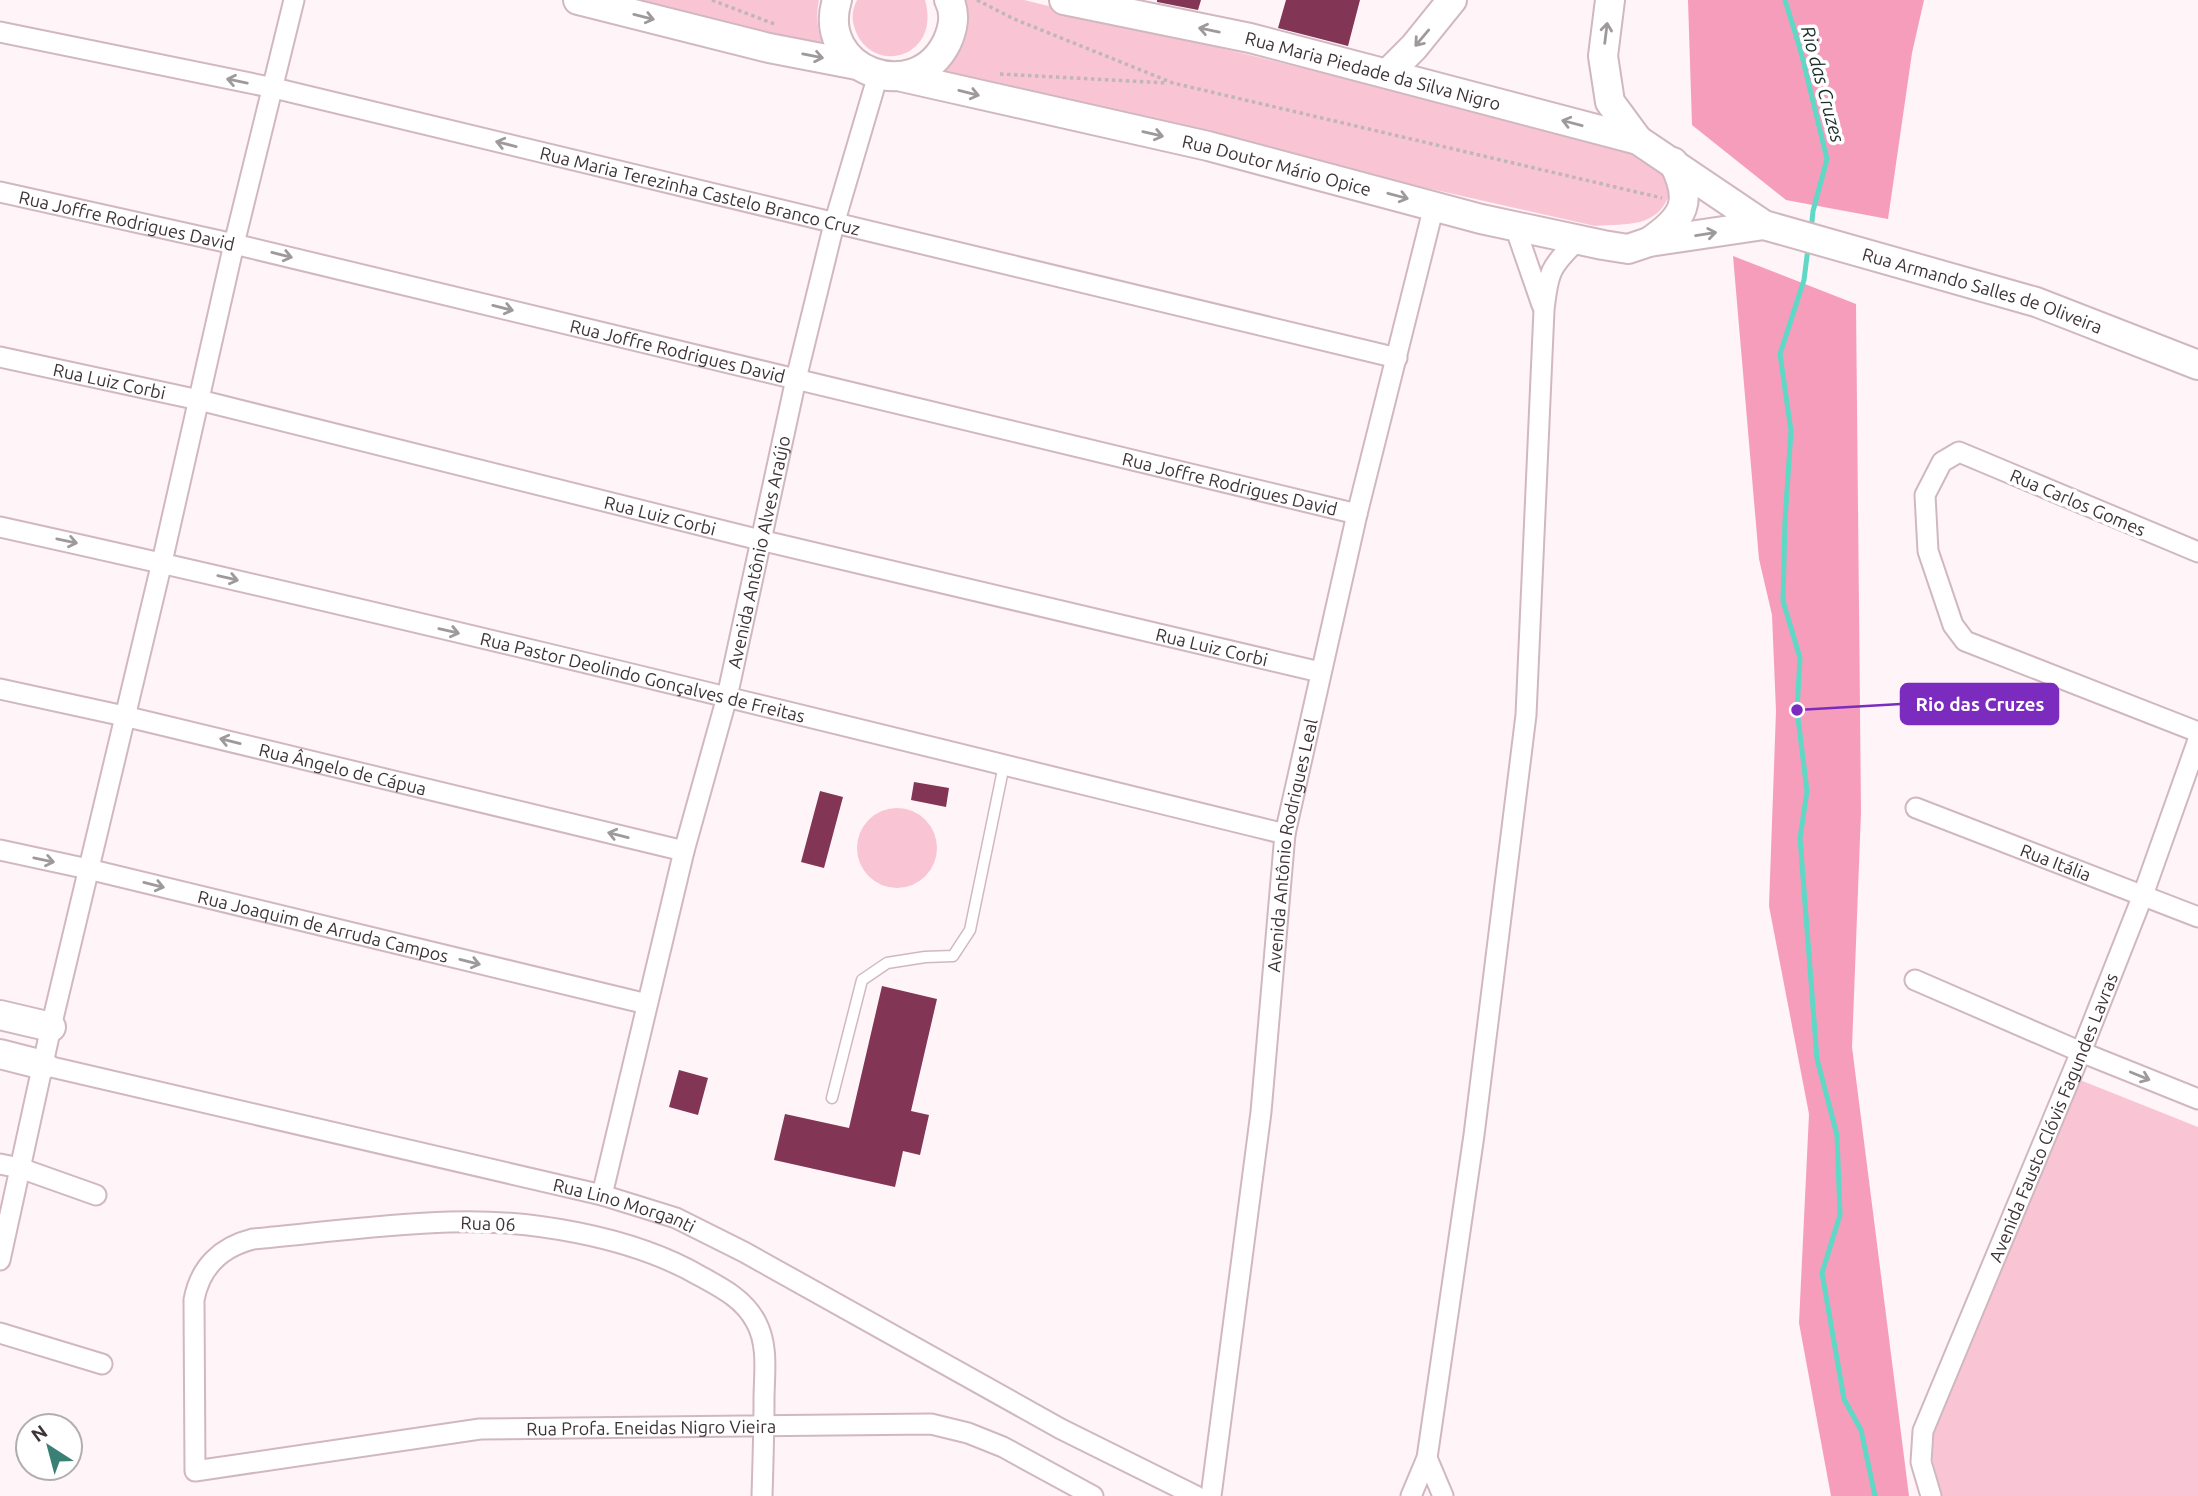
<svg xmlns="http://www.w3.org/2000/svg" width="2198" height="1496" font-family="Ubuntu,sans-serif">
  <rect width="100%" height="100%" fill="#fff4f7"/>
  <path fill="#f9c5d5" d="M616,0H819C815,19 818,35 827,53Z
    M857,0H925C942,60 868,77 854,26C851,17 853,8 857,0Z
    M959,0H1024L1650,153L1660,160L1670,193C1657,229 1627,223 1595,226L928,75Z
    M857 848a40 40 0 1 1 80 0a40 40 0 1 1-80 0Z
    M2075,1078L2198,1127V1496H1941C1935,1474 1929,1455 1933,1432Z"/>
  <path fill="#f69dbc" d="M1688,0H1924L1912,53L1888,219L1786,200L1692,125Z
    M1733,256L1856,304L1861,812L1852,1047L1909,1496H1831L1799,1323L1809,1114L1769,906L1776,711L1772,615L1759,559Z"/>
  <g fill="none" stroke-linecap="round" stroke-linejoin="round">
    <path stroke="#5fd8c6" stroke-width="5" d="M1785,0L1801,52L1827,159L1813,211L1811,231
      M1808,248L1804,280L1780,354L1791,431L1785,521L1783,601L1800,658L1797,710L1807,791L1800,838L1817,1059L1837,1135L1840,1215L1822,1273L1844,1399L1861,1430L1875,1496"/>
  </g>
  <path fill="#823554" d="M1157,0H1201L1198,10L1157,2Z
    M1286,0H1360L1348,46L1278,28Z
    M914,782L949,788L946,807L911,800Z
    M820,791L843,797L824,868L801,862Z
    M882,986L937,999L911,1111L929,1115L920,1155L903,1151L895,1187L774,1160L785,1114L849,1128Z
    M679,1070L708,1078L698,1115L669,1107Z"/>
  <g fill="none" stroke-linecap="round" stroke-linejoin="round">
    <defs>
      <path id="lane" d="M832,1098L862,980L887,963L925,957L953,956L970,930L1004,765"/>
      <g id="street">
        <path id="s1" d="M0,32L274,88L1397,358"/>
        <path id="s2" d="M0,192L234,244L1357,514"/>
        <path d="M1515,227L1542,305"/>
        <path id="s3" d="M0,357L199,400L760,540L1320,672"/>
        <path id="s4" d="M0,527C430,622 857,729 1285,834"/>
        <path d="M2198,552L1959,452L1942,462L1925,495L1928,551L1953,625L1965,641L2198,732"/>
        <path id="s5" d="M0,689L124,716L684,851"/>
        <path id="s6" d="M1916,808L2198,917"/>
        <path id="s7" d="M0,850L88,869L647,1004"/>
        <path d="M1915,980L2081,1052L2198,1099"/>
        <path id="s8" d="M43,1065L602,1195L676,1218L744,1252L1061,1429L1196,1496"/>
        <path d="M0,1164L20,1168L96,1195"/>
        <path id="s9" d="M602,1195L684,851L727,697L796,379L834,224L878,75"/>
        <path d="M0,1260L51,1027L162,562L234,244L294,0"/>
        <path d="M0,1333L102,1364"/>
        <path d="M1427,1458L1443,1496"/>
        <path id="s10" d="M762,1496C763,1464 764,1432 764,1400C764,1375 769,1346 756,1322C744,1299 722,1288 700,1276C631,1236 528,1219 449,1222C385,1224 317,1233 253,1239C221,1247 200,1267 194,1300L195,1471L480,1429L931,1424L968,1433L1003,1447L1093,1496"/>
        <path id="s11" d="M1211,1496L1261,1112L1285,834L1357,514L1434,206"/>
        <path d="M1411,1496L1427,1458L1474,1135L1526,715L1544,310C1548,273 1550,266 1578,240"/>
        <path id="s12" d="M1931,1496L1921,1462L1923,1431L2081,1052L2143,895L2198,740"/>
      </g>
      <g id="secondary">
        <path d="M578,0L769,48L857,65"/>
        <path d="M837,0C815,70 915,108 947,42C953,29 956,13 949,0"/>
        <path id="s13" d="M1064,0L1250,38L1638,140L1764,225L2036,302L2198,365"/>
        <path d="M1610,0L1603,56L1610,102L1638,140"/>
        <path d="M1388,73L1414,47L1452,0"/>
        <path id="s14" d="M902,77L1208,146L1481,219L1603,245L1628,249L1649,242L1764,225"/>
        <path d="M1649,242C1684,218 1694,202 1673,162"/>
        <path d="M0,1015L51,1027"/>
        <path d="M0,1054L43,1065"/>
      </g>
    </defs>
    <use href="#lane" stroke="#d1b8c0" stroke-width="13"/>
    <use href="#street" stroke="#d1b8c0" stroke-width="23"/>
    <use href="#secondary" stroke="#d1b8c0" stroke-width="32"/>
    <path stroke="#c0b5b8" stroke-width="3.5" stroke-dasharray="3.5 3.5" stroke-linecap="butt" d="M712,0L777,25
      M977,0L1014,19L1173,83L1662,198
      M1000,74L1167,83"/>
    <use href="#lane" stroke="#fff" stroke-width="10"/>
    <use href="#street" stroke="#fff" stroke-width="19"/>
    <use href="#secondary" stroke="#fff" stroke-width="28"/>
  </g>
  <defs><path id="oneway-shaft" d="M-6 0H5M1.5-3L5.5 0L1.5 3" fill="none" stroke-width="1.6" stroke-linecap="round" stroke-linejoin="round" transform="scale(1.75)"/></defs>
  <g stroke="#9e9a9b">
    <use href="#oneway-shaft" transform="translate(644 17) rotate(14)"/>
    <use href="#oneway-shaft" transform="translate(1209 30) rotate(-168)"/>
    <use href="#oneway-shaft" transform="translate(1606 33) rotate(-83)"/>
    <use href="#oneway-shaft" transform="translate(1422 38) rotate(130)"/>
    <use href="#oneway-shaft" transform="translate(813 56) rotate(11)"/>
    <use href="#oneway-shaft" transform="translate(237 81) rotate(-168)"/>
    <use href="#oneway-shaft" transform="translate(969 93) rotate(14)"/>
    <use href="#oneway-shaft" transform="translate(1572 123) rotate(-165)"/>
    <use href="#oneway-shaft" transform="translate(1153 134) rotate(13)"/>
    <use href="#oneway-shaft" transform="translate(506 144) rotate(-166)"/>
    <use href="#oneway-shaft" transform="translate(1398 196) rotate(15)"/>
    <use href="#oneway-shaft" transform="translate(1706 234) rotate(-9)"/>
    <use href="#oneway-shaft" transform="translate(282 255) rotate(14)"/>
    <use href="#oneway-shaft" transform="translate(503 308) rotate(14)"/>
    <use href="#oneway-shaft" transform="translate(67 541) rotate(12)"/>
    <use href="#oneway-shaft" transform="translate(228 578) rotate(13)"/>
    <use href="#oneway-shaft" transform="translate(449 631) rotate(13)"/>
    <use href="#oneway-shaft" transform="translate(230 741) rotate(-166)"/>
    <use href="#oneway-shaft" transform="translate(618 835) rotate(-166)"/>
    <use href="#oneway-shaft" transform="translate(44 860) rotate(12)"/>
    <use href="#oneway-shaft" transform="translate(154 885) rotate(14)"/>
    <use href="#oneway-shaft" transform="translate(470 962) rotate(14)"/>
    <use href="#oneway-shaft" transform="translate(2140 1076) rotate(22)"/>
  </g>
  <g text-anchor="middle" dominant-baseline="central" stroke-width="7" stroke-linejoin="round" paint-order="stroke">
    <g font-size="18" fill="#3e3437" stroke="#fff">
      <text stroke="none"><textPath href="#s13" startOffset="317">Rua Maria Piedade da Silva Nigro</textPath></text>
      <text stroke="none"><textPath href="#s14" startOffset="385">Rua Doutor Mário Opice</textPath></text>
      <text stroke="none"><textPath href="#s1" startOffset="718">Rua Maria Terezinha Castelo Branco Cruz</textPath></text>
      <text stroke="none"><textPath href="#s2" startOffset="130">Rua Joffre Rodrigues David</textPath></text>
      <text stroke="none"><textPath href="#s13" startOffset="971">Rua Armando Salles de Oliveira</textPath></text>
      <text stroke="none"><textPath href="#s2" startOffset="696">Rua Joffre Rodrigues David</textPath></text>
      <text stroke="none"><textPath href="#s3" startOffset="112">Rua Luiz Corbi</textPath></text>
      <text stroke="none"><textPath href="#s2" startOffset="1264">Rua Joffre Rodrigues David</textPath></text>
      <text transform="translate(2078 502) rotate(23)">Rua Carlos Gomes</text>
      <text stroke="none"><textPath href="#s3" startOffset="679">Rua Luiz Corbi</textPath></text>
      <text stroke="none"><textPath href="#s9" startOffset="662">Avenida Antônio Alves Araújo</textPath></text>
      <text stroke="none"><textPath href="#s3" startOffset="1246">Rua Luiz Corbi</textPath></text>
      <text stroke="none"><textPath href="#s4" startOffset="660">Rua Pastor Deolindo Gonçalves de Freitas</textPath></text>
      <text stroke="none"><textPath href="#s5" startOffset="352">Rua Ângelo de Cápua</textPath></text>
      <text stroke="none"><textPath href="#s11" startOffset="656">Avenida Antônio Rodrigues Leal</textPath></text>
      <text stroke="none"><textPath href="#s6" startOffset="150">Rua Itália</textPath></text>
      <text stroke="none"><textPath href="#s7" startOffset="332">Rua Joaquim de Arruda Campos</textPath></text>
      <text stroke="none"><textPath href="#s12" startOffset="406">Avenida Fausto Clóvis Fagundes Lavras</textPath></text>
      <text stroke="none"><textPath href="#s8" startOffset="598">Rua Lino Morganti</textPath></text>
      <text transform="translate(488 1223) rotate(2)">Rua 06</text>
      <text stroke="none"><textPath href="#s10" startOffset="1426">Rua Profa. Eneidas Nigro Vieira</textPath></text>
    </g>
    <g font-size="19" font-style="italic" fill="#192e2b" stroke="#fff">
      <text transform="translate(1823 84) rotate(75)">Rio das Cruzes</text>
    </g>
  </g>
  <path fill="none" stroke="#7b2cbf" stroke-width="2.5" d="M1797 710L1901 704"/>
  <circle fill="#7b2cbf" stroke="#fff" stroke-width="2.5" cx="1797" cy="710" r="7"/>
  <rect fill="#7b2cbf" stroke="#7b2cbf" stroke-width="2.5" x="1901" y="684" width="157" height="40" rx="7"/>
  <g font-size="19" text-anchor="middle" font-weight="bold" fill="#fff">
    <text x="1980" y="711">Rio das Cruzes</text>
  </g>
  <g transform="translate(49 1447) rotate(324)"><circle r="33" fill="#ffffff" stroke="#b2aeaf" stroke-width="2"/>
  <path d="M0-5L12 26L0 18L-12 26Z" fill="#3b8075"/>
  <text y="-10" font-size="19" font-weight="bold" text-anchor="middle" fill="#3e3437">N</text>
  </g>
</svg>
